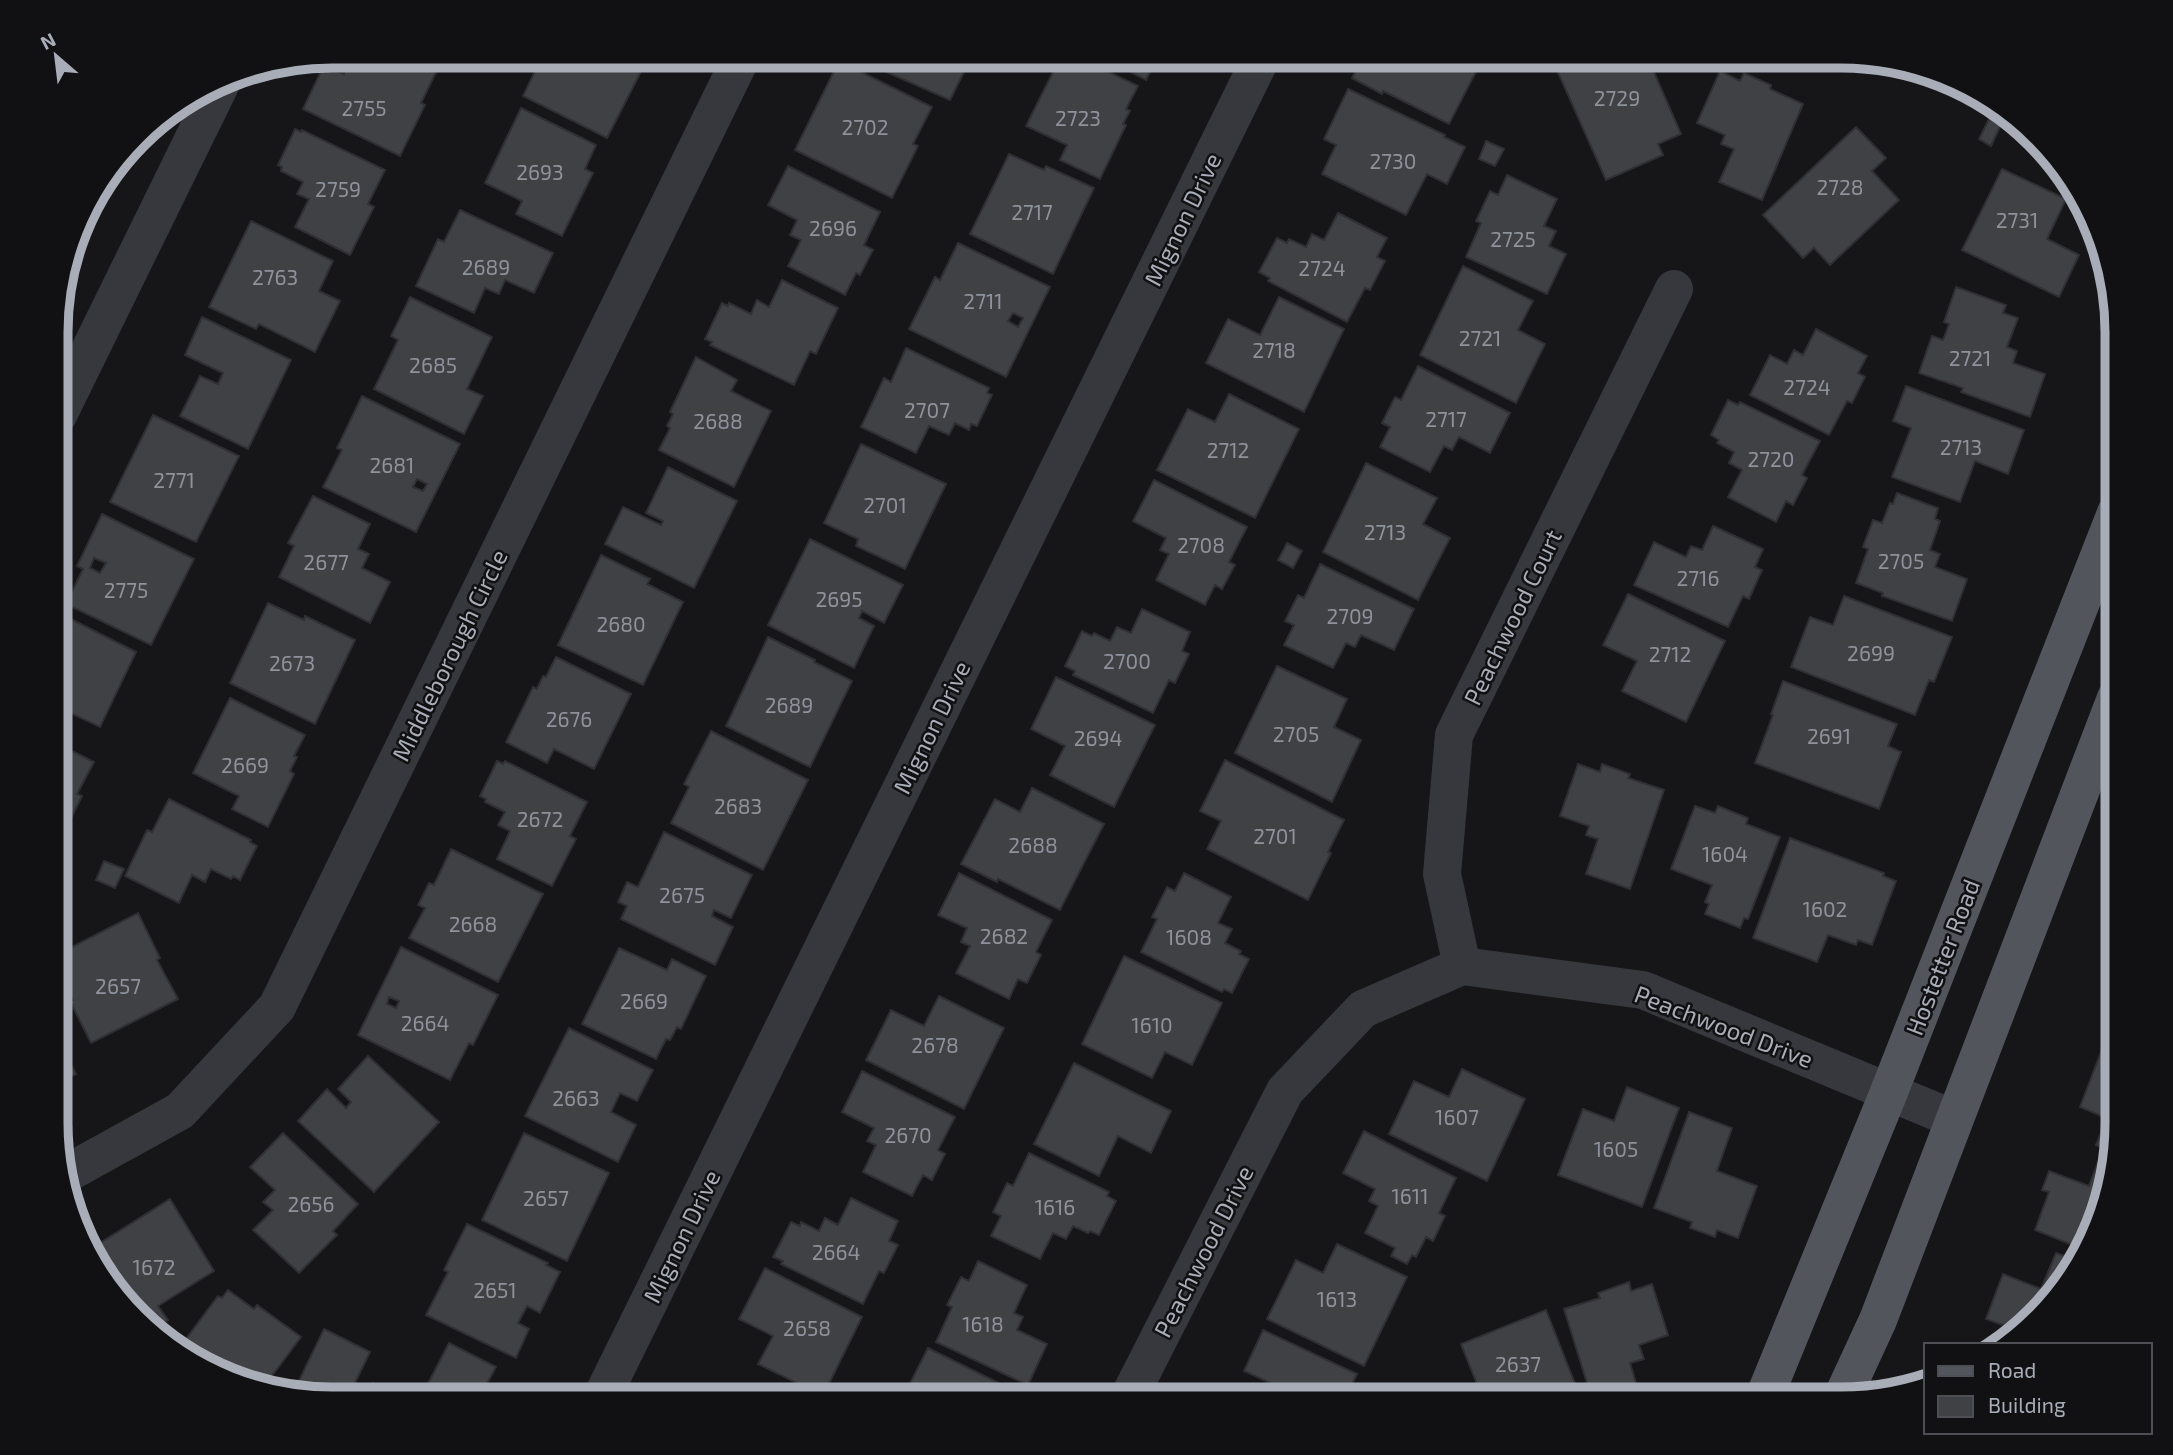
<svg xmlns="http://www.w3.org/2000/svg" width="2173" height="1455" font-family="'Exo 2',sans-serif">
  <rect width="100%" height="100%" fill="#161618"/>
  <path fill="#404145" stroke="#303034" stroke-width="2" fill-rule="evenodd" d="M332,56H419L439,66L421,103L425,105L400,156L303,109L324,65L344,74L345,70L327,61L329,57Z
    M526,56H649L607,138L523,96L539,63Z
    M850,56H959L956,61L967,66L950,100Z
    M1061,56H1076L1138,86L1126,109L1130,111L1123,124L1126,125L1100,179L1060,160L1067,145L1026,126Z
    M1100,56H1158L1146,80Z
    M1363,56H1484L1449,124L1383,91L1382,94L1352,78Z
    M1558,56H1612L1614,60L1622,56H1647L1681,134L1658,144L1663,155L1606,180L1552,59Z
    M839,61L932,107L913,144L918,146L892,198L795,150Z
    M1720,71L1740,81L1744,73L1771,85L1770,89L1803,104L1762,200L1719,182L1734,149L1721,144L1725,135L1697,123Z
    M1962,87L1989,100L1988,103L1961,89Z
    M1348,89L1445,135L1444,137L1465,147L1447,184L1427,174L1406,215L1322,174L1336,145L1324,139Z
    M521,108L596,145L585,169L593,173L562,236L516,214L522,201L485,183Z
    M1992,113L2004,118L1991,146L1979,139Z
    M1856,127L1886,158L1872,171L1899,200L1830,265L1814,248L1803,258L1763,215Z
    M295,129L301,132L302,130L385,170L368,204L374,207L350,255L295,227L309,199L297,194L303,182L281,171L282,167L278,165Z
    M1486,141L1504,149L1495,166L1479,159Z
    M1009,154L1044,170L1046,166L1094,188L1053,274L970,234Z
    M788,166L880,212L864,245L873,250L860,275L856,273L845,295L788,266L801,240L790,235L797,220L768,205Z
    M2002,169L2066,199L2047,239L2079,255L2059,297L1962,250Z
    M1507,175L1557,199L1544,226L1556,231L1549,246L1566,254L1547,294L1466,257L1481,223L1476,221L1490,191L1498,195Z
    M460,210L553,253L534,293L505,280L499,294L485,288L474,313L416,286L438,239L444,242Z
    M1338,213L1387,238L1377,257L1385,261L1370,290L1365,288L1347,322L1268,281L1270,278L1259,272L1277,238L1287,243L1289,239L1306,247L1312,234L1324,240Z
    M251,221L333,261L319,291L340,301L315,352L259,324L256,329L209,307Z
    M958,243L1050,287L1006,377L909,329L935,277L940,280ZM1013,313L1023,318L1018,327L1008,321Z
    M1463,266L1533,301L1518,330L1545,344L1516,403L1420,355Z
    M782,280L838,308L816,354L810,351L794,385L710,345L712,342L705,339L722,303L728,306L729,303L751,314L757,300L769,307Z
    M1956,287L2006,305L2003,313L2018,318L2007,347L2017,351L2013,363L2045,374L2030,417L1961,392L1963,388L1919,373L1932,336L1943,340L1949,324L1944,322Z
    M410,297L492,337L467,389L483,396L464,434L374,389L398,340L391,336Z
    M1279,297L1344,329L1304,412L1206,363L1228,319L1260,335Z
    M202,317L291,360L248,449L180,416L200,376L218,384L223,373L185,355Z
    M1816,329L1867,356L1858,373L1865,377L1852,403L1847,401L1829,435L1750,395L1770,355L1787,364L1794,350L1803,355Z
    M906,348L989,388L987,393L992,395L977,426L971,424L969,430L955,423L949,435L929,426L916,453L861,427L884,378L891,382Z
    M696,357L737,380L731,391L771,411L734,487L659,450L670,428L667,426L673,414L670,412Z
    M1418,366L1510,413L1490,453L1459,437L1452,450L1444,446L1430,472L1380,447L1390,427L1382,423L1395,397L1401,400Z
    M1906,386L2024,430L2008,474L1975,461L1960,502L1892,477L1911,428L1893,421Z
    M1229,394L1299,429L1255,518L1157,470L1188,409L1215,422Z
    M362,396L460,444L416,532L323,487L342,450L337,448ZM417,479L427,484L423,491L413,487Z
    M1728,400L1738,405L1740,402L1820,441L1802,475L1807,478L1793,505L1786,501L1776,522L1728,497L1742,470L1729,463L1734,452L1717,443L1719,440L1711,435Z
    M153,415L239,456L196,542L110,502Z
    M861,444L946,484L905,569L856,546L858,539L824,523Z
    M1366,463L1437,498L1423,524L1450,538L1418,600L1323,552Z
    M668,467L737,501L694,588L605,544L623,507L661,525L663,521L646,513Z
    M1154,480L1247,527L1229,562L1235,565L1222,589L1215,585L1205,605L1156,580L1169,554L1160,550L1166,538L1133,521Z
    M1897,493L1938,508L1935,519L1940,521L1930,550L1940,554L1935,567L1967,579L1952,621L1882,596L1883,593L1856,583L1868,549L1863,547L1873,520L1882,523L1890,503L1893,504Z
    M313,496L370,524L358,549L369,554L362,568L390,582L370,623L279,577L294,546L288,543Z
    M102,514L194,559L151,645L66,604L83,569L77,566ZM94,558L106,563L100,573L90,568Z
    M1713,526L1763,549L1755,567L1762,570L1749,599L1743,596L1728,627L1634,585L1654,542L1686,557L1691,546L1702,550Z
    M810,539L903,585L884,623L862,611L859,618L874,626L854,668L768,625Z
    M1287,543L1302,551L1293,568L1278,560Z
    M601,555L650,579L647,584L683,602L643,685L558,645Z
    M1320,564L1414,609L1394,650L1361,635L1355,647L1346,643L1333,668L1284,645L1294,625L1285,621L1298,595L1304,598Z
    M1628,594L1725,641L1686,722L1622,691L1637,661L1603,645Z
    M1844,596L1952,637L1934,682L1929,680L1915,715L1791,667L1810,617L1833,625Z
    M268,603L304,620L305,616L355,640L315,724L230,683Z
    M1142,609L1190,632L1182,651L1189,654L1175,683L1169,680L1153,713L1073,675L1075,671L1065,666L1082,631L1092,636L1094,633L1110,641L1117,627L1131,633Z
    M63,615L136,652L100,727L60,708L58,711V625Z
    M768,637L815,660L814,662L852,681L810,767L726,726Z
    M556,657L631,694L594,769L554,749L547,763L506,742L533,687L537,689L543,676L546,677Z
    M1277,666L1347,699L1334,727L1361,740L1332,802L1235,753Z
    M1056,677L1155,725L1114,807L1050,775L1065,746L1031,729Z
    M1783,681L1897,724L1888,746L1901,752L1879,809L1755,763L1773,715L1771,714Z
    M230,698L305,735L294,756L297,757L290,771L294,774L268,827L232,809L239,796L193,773Z
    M711,731L808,780L763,870L671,823L689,787L684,784Z
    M58,744L94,762L77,794L82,796L58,845Z
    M1225,760L1344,820L1328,852L1331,853L1308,900L1207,849L1221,821L1200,811Z
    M497,761L503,764L505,761L587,802L570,836L576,839L552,886L497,859L510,831L498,825L505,812L485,802L486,799L480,796Z
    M1578,764L1600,772L1602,764L1630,774L1628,778L1664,790L1630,889L1586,874L1598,839L1586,835L1589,826L1560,816Z
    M1032,788L1104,824L1060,910L998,879L997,882L961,864L995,799L1020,812Z
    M169,799L251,840L250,842L257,846L240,880L233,876L231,879L211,869L205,882L192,875L179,903L125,876L147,830L152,832Z
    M1695,806L1715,813L1718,806L1748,818L1746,824L1780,837L1748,919L1744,918L1740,928L1705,914L1709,904L1705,902L1712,885L1671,869Z
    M664,832L752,875L731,918L714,910L712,916L733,927L715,965L621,919L627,906L618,902L627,882L638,887Z
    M1790,838L1884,873L1883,876L1896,881L1872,945L1858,940L1856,945L1828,935L1817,962L1753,938Z
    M451,849L543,894L498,982L409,938L425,908L418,905L429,883L434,885Z
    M104,861L124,869L115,888L96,880Z
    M959,873L1052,920L1036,952L1041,955L1027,983L1018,979L1009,999L956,973L970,946L961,942L967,928L938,915Z
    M1184,873L1231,897L1218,923L1232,929L1225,943L1241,951L1239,954L1249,959L1232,993L1224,989L1222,992L1141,952L1157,919L1152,917L1167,887L1175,891Z
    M138,913L160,958L157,960L178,999L91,1043L70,1001L73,1000L58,970V954Z
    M401,947L498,995L473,1045L469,1043L450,1080L358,1035ZM389,997L399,1001L396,1008L387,1004Z
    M619,948L667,970L672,959L706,976L681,1029L677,1027L670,1040L666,1039L656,1059L582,1024Z
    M1124,956L1222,1003L1192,1065L1165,1052L1152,1078L1082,1044Z
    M939,996L1004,1028L964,1109L866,1060L891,1010L924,1026Z
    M2116,1015V1036L2109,1034Z
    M569,1028L653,1070L637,1101L620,1093L611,1112L636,1125L618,1162L525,1116Z
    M58,1040L76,1074L58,1083Z
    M2104,1044L2116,1049V1141L2114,1153L2096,1145L2107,1118L2080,1107Z
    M368,1056L439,1122L374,1192L298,1121L327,1089L346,1108L351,1102L338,1089Z
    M1074,1063L1171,1111L1151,1153L1118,1136L1099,1176L1034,1144Z
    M1462,1069L1525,1099L1487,1181L1389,1134L1414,1081L1449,1097Z
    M862,1071L955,1117L938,1150L945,1154L932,1180L923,1175L912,1196L863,1172L876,1145L867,1141L874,1128L842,1112Z
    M1627,1087L1679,1108L1642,1207L1558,1175L1583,1109L1614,1121Z
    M1689,1112L1732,1128L1717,1171L1757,1186L1738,1238L1717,1230L1715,1237L1690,1228L1692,1222L1654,1208Z
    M1364,1131L1456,1178L1439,1213L1445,1216L1433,1241L1426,1237L1416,1257L1412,1255L1407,1264L1391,1256L1395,1248L1365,1233L1378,1206L1369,1201L1375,1189L1343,1173Z
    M283,1133L358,1204L333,1231L337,1235L299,1273L253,1230L273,1210L263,1202L275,1190L250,1167Z
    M524,1133L609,1173L567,1261L482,1220Z
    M1029,1153L1109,1192L1107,1196L1116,1201L1099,1235L1090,1231L1088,1233L1073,1226L1066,1239L1053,1233L1040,1259L991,1236L1001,1216L993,1212L1007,1183L1013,1186Z
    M2098,1162L2111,1167L2102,1212L2087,1244L2078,1240L2075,1246L2035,1230L2049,1192L2042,1190L2049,1171L2089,1186Z
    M851,1198L898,1221L889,1241L898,1245L884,1273L879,1271L863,1304L781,1264L783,1261L773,1257L791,1222L800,1226L801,1222L819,1231L825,1218L838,1225Z
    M170,1199L214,1271L158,1306L168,1320L157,1327L156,1324L154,1326L93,1261L89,1250Z
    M467,1224L548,1263L546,1265L560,1272L540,1313L527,1306L518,1323L529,1329L516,1358L426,1315L448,1272L444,1270Z
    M1337,1244L1407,1277L1364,1366L1267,1319L1296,1260L1323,1273Z
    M2056,1253L2078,1261L2070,1277L2014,1329L1986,1319L2003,1274L2041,1289Z
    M978,1261L1027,1285L1014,1313L1023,1317L1017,1330L1047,1344L1028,1385L936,1342L952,1307L947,1305L961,1277L969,1281Z
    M765,1268L862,1317L823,1396L758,1364L773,1336L739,1319Z
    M1629,1282L1631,1291L1652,1284L1668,1335L1639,1345L1644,1359L1630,1363L1639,1393L1622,1399H1592L1564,1309L1600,1298L1598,1293Z
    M228,1290L254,1309L257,1305L301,1337L263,1388L246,1385L235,1377L233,1379L177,1351L218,1296L222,1298Z
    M1546,1310L1581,1399H1483L1461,1344Z
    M324,1329L370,1352L351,1391L366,1398L373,1383L398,1395L396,1399H332L293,1393Z
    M1263,1330L1357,1374L1345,1399L1267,1398L1273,1384L1244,1371Z
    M1993,1334L2005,1338L1997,1345H1989Z
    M449,1343L496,1367L484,1389L502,1399H420Z
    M928,1348L1025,1396L1023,1399H902Z"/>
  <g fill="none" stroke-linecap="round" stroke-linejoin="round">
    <path stroke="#37383d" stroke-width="38" d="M58,415L223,79
      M1462,966L1442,874L1454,735L1674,289
      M64,1175L180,1111L277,1007L742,56
      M601,1399L1262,56
      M1128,1399L1285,1091L1363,1009L1462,966L1643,990L1954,1119"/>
    <path stroke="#53555c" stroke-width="38" d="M1764,1398L1889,1092L2116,513
      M1842,1398L1878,1320L2116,698"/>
  </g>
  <g text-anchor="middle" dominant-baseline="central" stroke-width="5" stroke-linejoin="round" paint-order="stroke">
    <g font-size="21" fill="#8e929b">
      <text x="1617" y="97">2729</text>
      <text x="364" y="107">2755</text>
      <text x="1078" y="117">2723</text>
      <text x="865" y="126">2702</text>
      <text x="1393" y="160">2730</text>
      <text x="540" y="171">2693</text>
      <text x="1840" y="186">2728</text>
      <text x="338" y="188">2759</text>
      <text x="1032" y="211">2717</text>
      <text x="2017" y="219">2731</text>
      <text x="833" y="227">2696</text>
      <text x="1513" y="238">2725</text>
      <text x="486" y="266">2689</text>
      <text x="1322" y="267">2724</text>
      <text x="275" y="276">2763</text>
      <text x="983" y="300">2711</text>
      <text x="1480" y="337">2721</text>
      <text x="1274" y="349">2718</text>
      <text x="1970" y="357">2721</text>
      <text x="433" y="364">2685</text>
      <text x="1807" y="386">2724</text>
      <text x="927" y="409">2707</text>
      <text x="1446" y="418">2717</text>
      <text x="718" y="420">2688</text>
      <text x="1961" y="446">2713</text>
      <text x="1228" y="449">2712</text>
      <text x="1771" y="458">2720</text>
      <text x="392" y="464">2681</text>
      <text x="174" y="479">2771</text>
      <text x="885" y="504">2701</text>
      <text x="1385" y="531">2713</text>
      <text x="1201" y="544">2708</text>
      <text x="1901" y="560">2705</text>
      <text x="326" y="561">2677</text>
      <text x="1698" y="577">2716</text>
      <text x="126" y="589">2775</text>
      <text x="839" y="598">2695</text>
      <text x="1350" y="615">2709</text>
      <text x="621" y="623">2680</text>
      <text x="1871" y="652">2699</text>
      <text x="1670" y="653">2712</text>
      <text x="1127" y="660">2700</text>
      <text x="292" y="662">2673</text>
      <text x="789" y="704">2689</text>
      <text x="569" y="718">2676</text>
      <text x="1296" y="733">2705</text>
      <text x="1829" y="735">2691</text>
      <text x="1098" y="737">2694</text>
      <text x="245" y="764">2669</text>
      <text x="738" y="805">2683</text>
      <text x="540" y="818">2672</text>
      <text x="1275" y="835">2701</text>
      <text x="1033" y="844">2688</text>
      <text x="1725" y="853">1604</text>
      <text x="682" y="894">2675</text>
      <text x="1825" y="908">1602</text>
      <text x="473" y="923">2668</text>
      <text x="1004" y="935">2682</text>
      <text x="1189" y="936">1608</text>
      <text x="118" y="985">2657</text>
      <text x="644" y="1000">2669</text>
      <text x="425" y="1022">2664</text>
      <text x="1152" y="1024">1610</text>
      <text x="935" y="1044">2678</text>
      <text x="576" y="1097">2663</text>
      <text x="1457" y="1116">1607</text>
      <text x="908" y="1134">2670</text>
      <text x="1616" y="1148">1605</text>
      <text x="1410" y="1195">1611</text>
      <text x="546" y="1197">2657</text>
      <text x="311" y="1203">2656</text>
      <text x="1055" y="1206">1616</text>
      <text x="836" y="1251">2664</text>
      <text x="154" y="1266">1672</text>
      <text x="495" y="1289">2651</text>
      <text x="1337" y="1298">1613</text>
      <text x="983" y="1323">1618</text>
      <text x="807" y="1327">2658</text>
      <text x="1518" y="1363">2637</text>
    </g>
    <g font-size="24" fill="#a8adb8" stroke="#111113">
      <text transform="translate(1182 219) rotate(-64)">Mignon Drive</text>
      <text transform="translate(1512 617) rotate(-64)">Peachwood Court</text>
      <text transform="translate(449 655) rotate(-64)">Middleborough Circle</text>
      <text transform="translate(931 727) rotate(-64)">Mignon Drive</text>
      <text transform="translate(1942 957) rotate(-69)">Hostetter Road</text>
      <text transform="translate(1724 1026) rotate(21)">Peachwood Drive</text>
      <text transform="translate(681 1236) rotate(-64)">Mignon Drive</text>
      <text transform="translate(1203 1251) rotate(-63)">Peachwood Drive</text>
    </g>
  </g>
  <path d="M0 0H2173V1455H0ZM332 68H1841A264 264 0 0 1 2105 332V1123A264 264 0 0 1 1841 1387H332A264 264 0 0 1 68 1123V332A264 264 0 0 1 332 68Z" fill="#111113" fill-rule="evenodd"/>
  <path fill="none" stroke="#a8adb8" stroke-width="9" d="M332 68H1841A264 264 0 0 1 2105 332V1123A264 264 0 0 1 1841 1387H332A264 264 0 0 1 68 1123V332A264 264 0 0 1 332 68Z"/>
  <rect x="1924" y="1343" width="228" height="91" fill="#111113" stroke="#4d4f55" stroke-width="2"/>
  <rect x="1938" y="1366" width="35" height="10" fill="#53555c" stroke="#4d4f55" stroke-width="2"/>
  <text x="1988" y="1378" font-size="21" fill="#a8adb8">Road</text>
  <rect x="1938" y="1396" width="35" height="21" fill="#404145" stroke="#4d4f55" stroke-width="2"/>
  <text x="1988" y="1413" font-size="21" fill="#a8adb8">Building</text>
  <g transform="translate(56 56) rotate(332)" stroke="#111113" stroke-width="5" paint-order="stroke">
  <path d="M0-5L12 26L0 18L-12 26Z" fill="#a8adb8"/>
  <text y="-10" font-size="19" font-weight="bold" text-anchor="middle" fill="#a8adb8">N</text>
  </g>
</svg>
